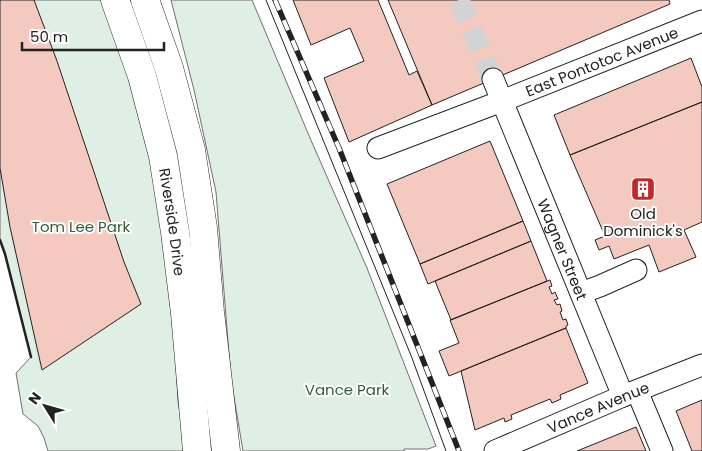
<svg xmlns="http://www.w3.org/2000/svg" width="702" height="451" font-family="Poppins,sans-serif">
  <rect width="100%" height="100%" fill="#fff"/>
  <path fill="#e0efe3" stroke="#6f6f6f" d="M0,0H106L122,50L156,175L175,348L178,401L186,451H48L44,438L38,426L23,414L16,373L31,357L5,254L0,240Z
    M171,0H252L310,138L367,268L436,446L428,449H404V451H243L231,379L216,192L194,90Z"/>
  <path fill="#f3c9c0" stroke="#222" d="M0,0H34L57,61L124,262L141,304L42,370L10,227L0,168Z
    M293,0H378L409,75L417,71L432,105L349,142L324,78L364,61L350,28L311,45Z
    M388,0H669L670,4L432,105Z
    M691,58L702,87V102L570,155L554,115Z
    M702,102V222L684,230L696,257L659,272L649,245L614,259L609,246L599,250L595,240L605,236L570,155Z
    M490,141L523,221L420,264L387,184Z
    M523,221L531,241L428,284L420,264Z
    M531,241L547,281L451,320L435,281Z
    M550,280L552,286L549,287L552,294L555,292L558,299L554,300L557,305L560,304L562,311L560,312L563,320L566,319L568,325L566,326V328L449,376L439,351L459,343L450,320Z
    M566,328L588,383L560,395L561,399L552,403L550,399L511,415L512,419L505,422L504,418L475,430L461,371Z
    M702,400V451H692L676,411Z
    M636,427L646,451H577Z"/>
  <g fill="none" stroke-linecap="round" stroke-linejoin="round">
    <path stroke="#d3d3d3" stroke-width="21" stroke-dasharray="21 11" stroke-linecap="butt" d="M459,0L493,79"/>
    <defs>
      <g id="minor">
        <path id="s1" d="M493,79L623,396"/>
        <path id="s2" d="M378,148L502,101L702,21"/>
        <path d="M581,293L600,286L636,270"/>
        <path d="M637,391L662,451"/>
        <path id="s3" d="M495,451L623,396L702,365"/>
      </g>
      <g id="major">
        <path id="s4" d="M115,0L142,76L163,156L175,232L185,313L197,451"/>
        <path d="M145,0L169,68L191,150L203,228L210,312L226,451"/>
      </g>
    </defs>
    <use href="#minor" stroke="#222" stroke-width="23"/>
    <use href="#major" stroke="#222" stroke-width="29"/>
    <use href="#minor" stroke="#fff" stroke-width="21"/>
    <use href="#major" stroke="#fff" stroke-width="28"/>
    <path stroke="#222" stroke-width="1" d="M266,0L412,358L446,451"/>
    <defs>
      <path id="rail" d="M275,0L339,148L459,451"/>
    </defs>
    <use href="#rail" stroke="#222" stroke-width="5.5"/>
    <use href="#rail" stroke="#fff" stroke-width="4" stroke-dasharray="11" stroke-linecap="butt"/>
    <path stroke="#222" stroke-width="2.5" d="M0,240L5,254L31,357"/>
  </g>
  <defs>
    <symbol id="building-square" viewBox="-11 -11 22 22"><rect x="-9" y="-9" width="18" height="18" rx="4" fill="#c62828" stroke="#fff"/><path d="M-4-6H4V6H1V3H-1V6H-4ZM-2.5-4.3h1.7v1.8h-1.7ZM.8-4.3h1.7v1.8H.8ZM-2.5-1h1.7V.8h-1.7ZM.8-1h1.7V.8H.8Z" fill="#fff"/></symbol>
  </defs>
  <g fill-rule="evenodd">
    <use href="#building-square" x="629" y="175" width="28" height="28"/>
  </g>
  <g text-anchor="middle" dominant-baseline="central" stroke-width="4" stroke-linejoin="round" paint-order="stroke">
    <g font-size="15" fill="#222" stroke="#fff">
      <text stroke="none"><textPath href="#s2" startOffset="240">East Pontotoc Avenue</textPath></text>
      <text stroke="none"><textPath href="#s4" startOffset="230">Riverside Drive</textPath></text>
      <text stroke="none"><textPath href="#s1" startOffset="184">Wagner Street</textPath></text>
      <text stroke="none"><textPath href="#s3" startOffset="112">Vance Avenue</textPath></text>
    </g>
    <g font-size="15" fill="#222" stroke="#fff">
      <text x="643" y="213">Old<tspan x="643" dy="17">Dominick's</tspan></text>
    </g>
    <g font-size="15" fill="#2f5e38" stroke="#fff">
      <text x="81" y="226">Tom Lee Park</text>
      <text x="347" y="389">Vance Park</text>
    </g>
  </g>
  <g transform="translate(45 406) rotate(307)" stroke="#ffffff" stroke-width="4" paint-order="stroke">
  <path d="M0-4L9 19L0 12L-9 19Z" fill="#222222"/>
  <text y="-8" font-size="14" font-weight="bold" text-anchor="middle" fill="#222222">N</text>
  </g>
  <path d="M22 42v8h142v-8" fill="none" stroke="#222222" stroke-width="2.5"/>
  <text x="30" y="42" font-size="15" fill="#222222" stroke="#ffffff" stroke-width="4" paint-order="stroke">50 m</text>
</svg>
